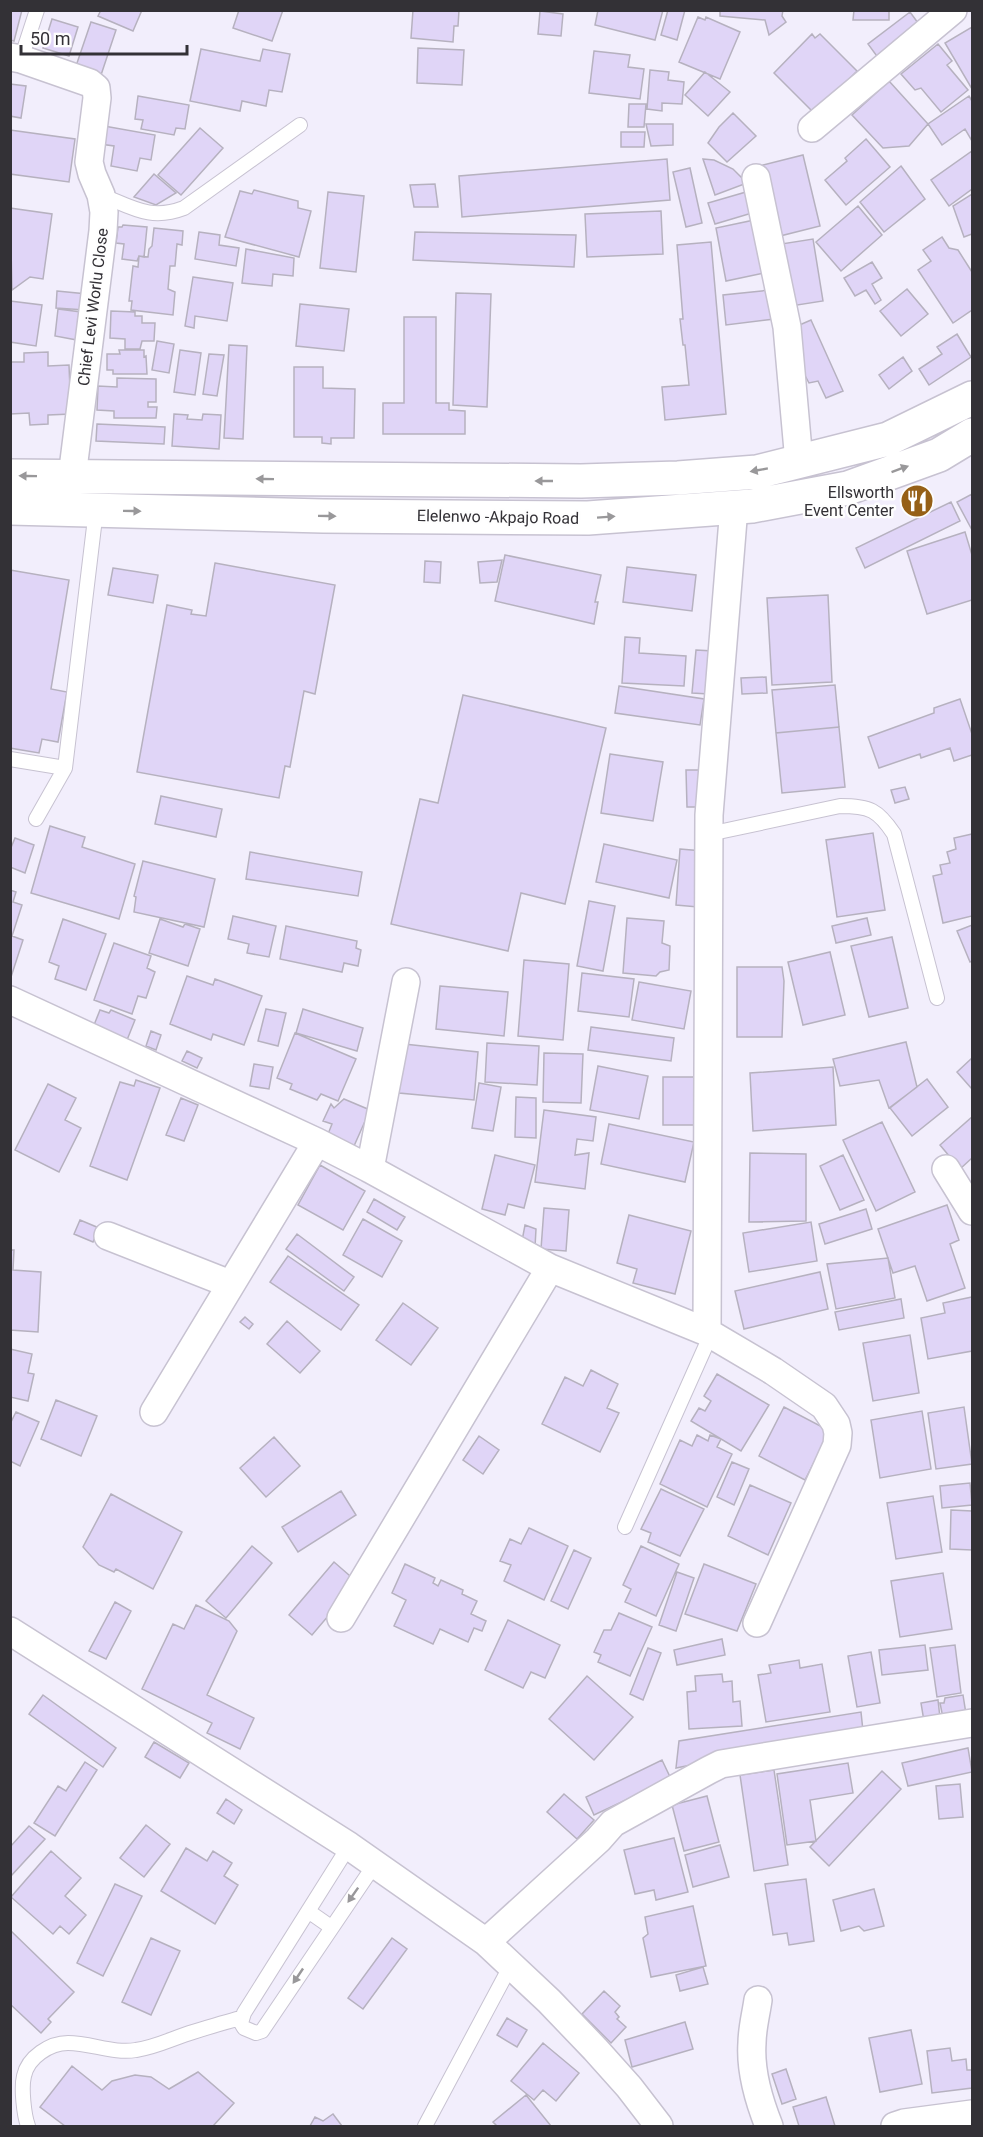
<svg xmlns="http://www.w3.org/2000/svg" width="983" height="2137" font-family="Roboto,sans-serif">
  <rect width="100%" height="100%" fill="#f2eefc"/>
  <path fill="#e0d5f7" stroke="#b6b1bf" stroke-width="1.5" d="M10,10H22L14,41L10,40Z
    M101,10H142L133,31L98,16Z
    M239,10H283L272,41L233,28Z
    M413,10H459L458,26H454L453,42L411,38Z
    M598,10H663L655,40L595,25Z
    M668,10H685L677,40L661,35Z
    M720,10H783L782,16L786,22L769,35L765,20L720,16Z
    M854,10H889V20H853Z
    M540,11L563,14L561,36L538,34Z
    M910,12L921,27L879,59L868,44Z
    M698,17L705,20L706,17L740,32L720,79L679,62Z
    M52,19L78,27L69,56L43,48Z
    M91,22L116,30L101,75L76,66Z
    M972,27V89L945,43Z
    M812,34L815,38L820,34L857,71L815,114L774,73Z
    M938,44L952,61L947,65L968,90L941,112L921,88L915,90L901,74Z
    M418,48L464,50L462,85L417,83Z
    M201,49L260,61L263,49L290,54L282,92L269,90L266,106L242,101L240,111L190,101Z
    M594,51L630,55L628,67L644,69L640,99L589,93Z
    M650,70L669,72L668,80L684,82L682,104L662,103V111L647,109Z
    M705,72L730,92L708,116L685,95Z
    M889,81L928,124L909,146L883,148L852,115Z
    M10,84L26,86L21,118L10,116Z
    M138,96L189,105L185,129L176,128L174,135L141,129L143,120L135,119Z
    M969,96L972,101V141L965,129L942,145L928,124Z
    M629,104H646L644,127H628Z
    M733,113L756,136L727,162L708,143L719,127Z
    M646,124H673V145L651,146Z
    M104,126L155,135L151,160L140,158L137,171L111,166L114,146L100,144Z
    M200,128L223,148L181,195L158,175Z
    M10,130L75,139L69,182L10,174Z
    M621,132H645L644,147H621Z
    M866,139L890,167L846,205L825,180L847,161L845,158Z
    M972,151V189L949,206L931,180Z
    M803,155L820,226L780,236L763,165Z
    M667,159L670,200L462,217L459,176Z
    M703,159L714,160L733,169L747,183L715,195Z
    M901,166L925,199L884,232L860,202Z
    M690,168L702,223L686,227L673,172Z
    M154,174L176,193L156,205L134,197Z
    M435,184L438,207H414L410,185Z
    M254,190L298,201V208L311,211L299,257L225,237L240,191L252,194Z
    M328,192L364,196L356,272L320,268Z
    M746,192L752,213L715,224L708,203Z
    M972,194V234L964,237L953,206Z
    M858,206L882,235L841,271L816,242Z
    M10,208L52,214L43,279L30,277L12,290Z
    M661,211L663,254L587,257L585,214Z
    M759,219L769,272L726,281L716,228Z
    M123,225L147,227L144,257L139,256L137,261L122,259L124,244L116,243L118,227H122Z
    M154,228L183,231L182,245L177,244L175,266H170L168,289L175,292L173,315L131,310L132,301H129L133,266L138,267L139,256L148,257L149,249L152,246Z
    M199,232L220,235L219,245L239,248L236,266L195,259Z
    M415,232L576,235L574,267L413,260Z
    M942,237L949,248L958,250L972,272V310L953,323L918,270L931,261L923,250Z
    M813,239L823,301L791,306L781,244Z
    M711,242L726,414L665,420L662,387L689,385L685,345H683L680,319H683L677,245Z
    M246,249L294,258L293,276L273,274L272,286L242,283Z
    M872,262L882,278L872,284L881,300L875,304L866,290L855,296L844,278Z
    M193,277L233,283L227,321L195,316L194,328L185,326Z
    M907,289L928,314L901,336L880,311Z
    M770,290L774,319L726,325L723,295Z
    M57,291L87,294L85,310L56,308Z
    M456,293L491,294L487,407L453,405Z
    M10,301L42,305L36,346L10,342Z
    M300,304L349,309L344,351L296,346Z
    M58,309L81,312L77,340L55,336Z
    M111,311L135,312V316H142V323H155L154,341H142L140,349H125V339L110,338Z
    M404,317H436V403H449V410L465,411V434H383V403H404Z
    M811,320L843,391L826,398L818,381L809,383L802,370L804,366L788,330Z
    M957,334L971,357L929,385L919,369L942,354L937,347Z
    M157,341L174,344L169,373L152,370Z
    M229,345L247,346L243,439L224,438Z
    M119,350H144V357L146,356L147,374H113V370H107V354H120Z
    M180,350L201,353L195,395L174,392Z
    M48,352V366L69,365L71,414L48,415V424L30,425L29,413L10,414V362H24V353Z
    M209,354L224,355L217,396L203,394Z
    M903,357L912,371L889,389L879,375Z
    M294,367H323V388L355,389L354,438H331V444L322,443V437H294Z
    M117,378L156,379V402H148V407H157L156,418H114V411L97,410L98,386L117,387Z
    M174,414L188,415L187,419L202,420L203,414L221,415L219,449L172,446Z
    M97,424L165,427L164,444L96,441Z
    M972,494V530L957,502Z
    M951,502L960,521L865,568L856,548Z
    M965,532L972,555V600L927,614L907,551Z
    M505,555L601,575L595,602H598L594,624L495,601Z
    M502,560L497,582L480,583L478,562Z
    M425,561L441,562L440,583L424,582Z
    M215,563L335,585L315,694L304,691L290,767L285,766L279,798L137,772L167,605L192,610L191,614L206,616Z
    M627,567L696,575L692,611L623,602Z
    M113,568L158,575L153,603L108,595Z
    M10,570L69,580L51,689L67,692L58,742L42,739L39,753L10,748Z
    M828,595L832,682L772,685L767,598Z
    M625,637L640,638L639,653L686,656L684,686L622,683Z
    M696,650L713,651L709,694L692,693Z
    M766,677L767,693L742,694L741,678Z
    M835,685L839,727L776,733L772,690Z
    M619,686L704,699L700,725L615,713Z
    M463,695L606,728L565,904L521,893L508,951L391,924L420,799L438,803Z
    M960,699L972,734V755L954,761L950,748L921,758L920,754L879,768L868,737L934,713V708Z
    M839,727L845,787L782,793L776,733Z
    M610,754L663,762L653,821L601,813Z
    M686,770H703L704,807H687Z
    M905,787L909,799L895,803L891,790Z
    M161,796L222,809L216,837L155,824Z
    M50,826L85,837L82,847L135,864L119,919L31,893Z
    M873,833L885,910L837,917L826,840Z
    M972,834V916L943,923L933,876L942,874L940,865L950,863L947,852L956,849L954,838Z
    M15,838L34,845L25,873L10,867V850Z
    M604,844L677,860L669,898L596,882Z
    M680,849L703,851L698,907L676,905Z
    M250,852L362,872L358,896L246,879Z
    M143,861L215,879L204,927L134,912L136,897L134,896Z
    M10,890L16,892L13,902L22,905L12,936L23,940L11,977Z
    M589,901L615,906L603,971L577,966Z
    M233,916L276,926L269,957L247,953L249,944L228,939Z
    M627,918L664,921L662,943L670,946L669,970L660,972L656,976L623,973Z
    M867,918L871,935L836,943L832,926Z
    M63,919L106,934L86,990L55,979L59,966L49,962Z
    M160,919L183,927L185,924L200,929L188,966L149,953Z
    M972,925V961L970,962L957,931Z
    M286,926L357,941L356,948L361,950L358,966L344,963L342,972L280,959Z
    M892,937L908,1008L869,1017L851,946Z
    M114,943L151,956L147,968L155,972L146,998L138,996L132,1014L94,1000Z
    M830,952L845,1015L803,1025L788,962Z
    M524,960L569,964L563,1040L518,1036Z
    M737,967H782L784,981L782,1037H737Z
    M582,973L634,979L629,1017L578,1011Z
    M187,976L213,985L215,979L262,996L244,1045L213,1034L211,1040L170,1024Z
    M639,982L691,991L684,1029L632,1020Z
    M440,986L508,992L504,1036L436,1029Z
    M266,1009L286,1013L278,1046L258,1041Z
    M303,1009L363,1028L357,1051L296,1033Z
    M100,1010L109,1013L111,1010L135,1020L127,1040L94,1025Z
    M591,1027L674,1038L671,1061L588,1050Z
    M151,1031L161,1035L156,1050L146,1046Z
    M295,1033L356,1059L338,1101L321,1094L317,1100L290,1089L292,1084L277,1078Z
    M906,1042L917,1087L889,1108L879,1080L840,1086L833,1059Z
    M487,1043L539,1046L537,1085L485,1082Z
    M404,1044L478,1052L474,1100L399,1093Z
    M187,1051L202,1058L197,1068L182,1061Z
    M544,1053L583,1054L581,1103L543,1102Z
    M972,1058V1089L957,1072Z
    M254,1064L273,1067L269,1089L250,1086Z
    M598,1066L648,1076L639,1119L590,1110Z
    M833,1067L836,1125L753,1131L750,1073Z
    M663,1077H702V1125H663Z
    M927,1079L948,1107L912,1136L890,1108Z
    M136,1080L160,1088L127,1180L90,1166L120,1082L134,1086Z
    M479,1083L501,1087L493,1131L472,1128Z
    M48,1084L76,1098L65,1120L81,1128L59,1172L15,1150Z
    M516,1097L536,1098V1138L515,1137Z
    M181,1098L198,1105L184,1141L166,1135Z
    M344,1099L370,1110L354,1146L328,1134L332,1124L323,1121L331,1104L334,1108Z
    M544,1110L596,1117L593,1141L577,1139L575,1155L589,1153L585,1189L535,1182Z
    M972,1117V1158L960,1169L940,1145Z
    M882,1122L915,1192L876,1211L843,1140Z
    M609,1124L694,1142L685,1182L601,1164Z
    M750,1153L806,1154V1221L749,1222Z
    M495,1155L535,1165L524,1208L508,1204L505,1215L482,1209Z
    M843,1155L864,1200L840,1210L820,1166Z
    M320,1165L365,1191L343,1230L298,1205Z
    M374,1199L405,1217L397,1230L367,1212Z
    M947,1205L959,1240L950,1244L965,1288L927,1301L915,1266L893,1273L878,1229Z
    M544,1208L569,1210L566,1251L541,1249Z
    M866,1209L872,1229L825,1244L819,1224Z
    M629,1215L691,1231L675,1294L633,1283L637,1269L617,1263Z
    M363,1219L402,1241L382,1277L343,1255Z
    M80,1220L99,1228L93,1242L74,1234Z
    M811,1222L817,1261L749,1272L743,1233Z
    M525,1225L536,1229L535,1247L521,1246Z
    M297,1234L354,1277L344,1291L286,1249Z
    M10,1250H14L13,1270L41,1272L38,1332L10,1330Z
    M288,1256L359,1305L341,1330L270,1282Z
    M888,1258L895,1298L836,1309L827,1264Z
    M820,1272L828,1309L744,1329L735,1291Z
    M972,1297V1351L928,1359L921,1318L945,1313L943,1303Z
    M901,1299L904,1318L839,1330L835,1312Z
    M403,1303L438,1328L411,1365L376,1340Z
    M245,1317L253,1324L249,1329L240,1322Z
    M287,1321L320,1351L300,1373L267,1344Z
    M910,1335L919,1393L873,1401L863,1343Z
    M10,1349L32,1354L28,1373L34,1374L28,1401L10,1397Z
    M591,1370L618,1384L607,1408L619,1413L600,1452L542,1424L565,1377L583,1386Z
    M717,1374L769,1405L741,1451L691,1421L699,1408L705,1411L711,1401L704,1396Z
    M56,1400L97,1416L81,1456L41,1439Z
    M784,1407L830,1431L805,1480L759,1456Z
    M964,1407L972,1464L936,1469L928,1413Z
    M922,1411L931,1469L880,1478L871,1420Z
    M16,1412L39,1422L20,1466L10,1461V1424Z
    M697,1435L708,1441L710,1435L721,1439L717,1447L732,1454L707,1507L660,1484L680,1440L692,1446Z
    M479,1436L499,1450L483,1474L463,1460Z
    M274,1437L300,1466L266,1497L240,1468Z
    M732,1462L749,1469L734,1505L717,1497Z
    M970,1483L972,1505L942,1508L940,1486Z
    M750,1485L791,1503L768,1555L728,1536Z
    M661,1489L704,1509L680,1556L648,1542L651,1533L641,1529Z
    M341,1491L356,1515L298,1552L282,1527Z
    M111,1494L182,1532L153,1589L116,1569L114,1572L99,1565L83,1547Z
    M933,1496L942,1552L896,1559L887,1503Z
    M951,1510L972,1511V1550L950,1549Z
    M529,1528L568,1546L544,1600L504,1581L511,1565L500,1561L510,1539L521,1544Z
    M252,1546L272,1563L226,1618L206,1601Z
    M641,1546L679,1564L656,1616L625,1602L631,1589L623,1585Z
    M574,1550L591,1558L568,1609L551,1601Z
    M334,1562L357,1582L312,1635L289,1615Z
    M405,1564L435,1578L433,1583L438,1586L441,1580L463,1590L462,1594L477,1601L471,1614L486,1621L482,1631L474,1628L468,1642L440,1629L433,1644L394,1626L406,1600L392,1593Z
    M704,1564L756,1584L737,1631L685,1614Z
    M677,1572L694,1578L676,1631L659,1625Z
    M943,1573L952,1629L900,1637L891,1581Z
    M115,1602L131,1611L106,1659L89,1651Z
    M196,1605L229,1621L237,1631L207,1695L254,1718L240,1749L207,1733L212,1723L142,1689L173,1624L184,1629Z
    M619,1613L652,1627L630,1676L598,1662L601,1655L594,1652L604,1630H611Z
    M508,1620L560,1645L545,1678L531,1672L523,1688L485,1670Z
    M722,1639L725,1655L677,1665L674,1650Z
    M925,1645L928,1670L882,1675L879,1650Z
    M955,1645L961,1693L937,1697L930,1648Z
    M648,1648L661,1653L643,1700L630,1694Z
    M871,1652L880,1703L857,1707L848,1656Z
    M799,1660L800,1668L822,1664L830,1712L766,1722L758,1675L771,1673L769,1665Z
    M722,1674L723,1682L732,1681L733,1702L740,1701L742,1726L689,1729L687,1692L696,1691L695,1676Z
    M587,1676L633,1717L594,1760L549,1719Z
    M43,1695L116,1748L103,1767L29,1714Z
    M963,1695L966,1714L943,1718L940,1703H944L945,1698Z
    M938,1700L940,1718L924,1721L921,1703Z
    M861,1712L863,1731L676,1768L679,1741Z
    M154,1742L189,1763L180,1778L145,1757Z
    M968,1748L972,1772L908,1786L902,1763Z
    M662,1760L671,1779L594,1815L586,1797Z
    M85,1762L97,1770L55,1836L34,1823L58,1786L66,1791Z
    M848,1763L853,1793L810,1800L816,1841L787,1845L777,1774Z
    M774,1770L788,1865L754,1871L740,1775Z
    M882,1771L901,1789L829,1866L810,1847Z
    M960,1784L963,1817L939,1819L936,1786Z
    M564,1794L594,1820L577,1839L547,1812Z
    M707,1796L719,1842L684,1851L672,1805Z
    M226,1799L242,1810L234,1824L217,1813Z
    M146,1825L170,1844L144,1877L120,1858Z
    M29,1826L45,1839L10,1877V1847Z
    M674,1838L688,1892L656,1900L654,1890L635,1894L624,1850Z
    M720,1845L729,1877L693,1887L685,1855Z
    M186,1848L207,1861L213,1851L232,1863L224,1876L238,1885L215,1924L161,1891Z
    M51,1851L81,1878L65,1896L86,1915L69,1934L60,1926L53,1934L11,1897Z
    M806,1879L814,1941L789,1945L787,1933L773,1935L765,1884Z
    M115,1884L142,1896L103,1976L77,1963Z
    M874,1889L884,1926L864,1931L859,1926L841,1931L833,1900Z
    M693,1906L706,1966L651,1977L643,1938L648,1934L645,1917Z
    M10,1930L74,1992L48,2019L51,2022L41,2033L10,2004Z
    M151,1938L180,1951L151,2015L122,2002Z
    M392,1938L407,1949L363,2009L348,1998Z
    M703,1967L708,1984L680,1991L676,1975Z
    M604,1991L620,2006L615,2012L619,2017L617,2019L626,2027L611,2043L582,2014Z
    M507,2018L527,2030L517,2047L497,2035Z
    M685,2022L693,2049L632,2067L625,2040Z
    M911,2030L922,2084L880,2092L869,2038Z
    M543,2043L579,2073L556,2101L543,2090L534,2100L511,2081Z
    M950,2048L952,2061L966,2059L967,2070H972V2088L932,2093L927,2051Z
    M72,2066L102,2090L112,2081L135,2075L151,2077L169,2089L198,2072L234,2103L213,2126H65L40,2107Z
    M786,2069L796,2099L782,2104L772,2074Z
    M526,2095L551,2126H497L493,2122Z
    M826,2097L835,2126H799L793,2107Z
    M333,2114L342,2126H310L315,2117L323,2121Z"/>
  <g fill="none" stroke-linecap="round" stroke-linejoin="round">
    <defs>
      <path id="lane" d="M21,59L37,10
        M101,195C132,207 150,221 184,208L300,125
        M10,759L65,768
        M36,819L65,768L96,510
        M709,834L840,806C870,806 878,810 894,834L937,998
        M625,1527L711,1334
        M349,1846L244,2013L241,2023L244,2028L256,2033L262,2031L375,1864
        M308,1911L331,1927
        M28,2126C24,2115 21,2088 24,2076C28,2057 50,2043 68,2043C91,2043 114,2054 136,2050C157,2047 173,2038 193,2032C209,2027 225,2022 241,2018
        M425,2126L511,1965"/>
      <path id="street" d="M10,57L21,59L90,83L96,88L97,98L89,162L92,174L101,195L104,212L103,231L72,477
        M812,128L953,10
        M756,178L787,327L799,462
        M10,1000L317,1142L370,1169L550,1268L707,1332L773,1371L824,1406L836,1424L838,1433L837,1445L757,1623
        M370,1169L406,982
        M946,1169L972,1211
        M108,1236L230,1284
        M707,1332L709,815L734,507
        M154,1412L317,1142
        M341,1618L550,1268
        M10,1631L349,1846L486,1942L549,2001L595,2049L629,2087L659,2126
        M486,1942L598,1840L613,1823L709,1770L721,1764L972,1723
        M758,2000C756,2014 752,2029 752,2043C750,2071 759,2101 769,2126
        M895,2126L904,2123L972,2114"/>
      <path id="secondary" d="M10,476L581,481L678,478L757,472L888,439L972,398
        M10,508L323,516L588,518L752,506L848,488L939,455L972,435"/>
    </defs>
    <use href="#lane" stroke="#c7c2d1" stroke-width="16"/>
    <use href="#street" stroke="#c7c2d1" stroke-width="30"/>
    <use href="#secondary" stroke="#c7c2d1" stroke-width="36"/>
    <use href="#lane" stroke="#fff" stroke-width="14"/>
    <use href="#street" stroke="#fff" stroke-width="27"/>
    <use href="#secondary" stroke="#fff" stroke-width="33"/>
  </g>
  <defs><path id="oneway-solid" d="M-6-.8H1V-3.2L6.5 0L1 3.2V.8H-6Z" transform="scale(1.5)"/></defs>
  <g fill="#99989a">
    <use href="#oneway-solid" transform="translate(900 469) rotate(-20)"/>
    <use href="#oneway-solid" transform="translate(759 470) rotate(170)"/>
    <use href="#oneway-solid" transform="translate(28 476) rotate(-179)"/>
    <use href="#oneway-solid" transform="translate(265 479) rotate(-179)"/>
    <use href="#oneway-solid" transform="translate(544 481) rotate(-180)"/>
    <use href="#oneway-solid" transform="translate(132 511) rotate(1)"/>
    <use href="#oneway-solid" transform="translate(327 516) rotate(1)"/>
    <use href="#oneway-solid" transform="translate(606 517) rotate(-4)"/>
    <use href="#oneway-solid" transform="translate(353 1895) rotate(125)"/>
    <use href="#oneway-solid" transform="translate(298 1976) rotate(124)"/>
  </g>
  <defs>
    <symbol id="restaurant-disc" viewBox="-11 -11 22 22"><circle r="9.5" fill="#966017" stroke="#fefefe"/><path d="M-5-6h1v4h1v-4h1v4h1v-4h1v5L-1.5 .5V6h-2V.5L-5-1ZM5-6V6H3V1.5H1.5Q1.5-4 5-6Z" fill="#fff"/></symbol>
  </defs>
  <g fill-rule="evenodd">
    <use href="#restaurant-disc" x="898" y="482" width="38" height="38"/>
  </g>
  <g text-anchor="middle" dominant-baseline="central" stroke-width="5" stroke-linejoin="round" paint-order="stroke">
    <g font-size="16" fill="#333136" stroke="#fefefe">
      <text transform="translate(93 307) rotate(-83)">Chief Levi Worlu Close</text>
      <text transform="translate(498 517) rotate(1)">Elelenwo -Akpajo Road</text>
    </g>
    <g font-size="16" fill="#333136" stroke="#fefefe" text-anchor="end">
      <text x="894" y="492">Ellsworth<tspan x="894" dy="18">Event Center</tspan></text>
    </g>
  </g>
  <rect width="983" height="2137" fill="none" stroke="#333136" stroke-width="24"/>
  <path d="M21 45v9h166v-9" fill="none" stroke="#333136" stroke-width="3"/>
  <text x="30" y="45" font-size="18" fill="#333136" stroke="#fefefe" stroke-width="4.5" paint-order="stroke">50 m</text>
</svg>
